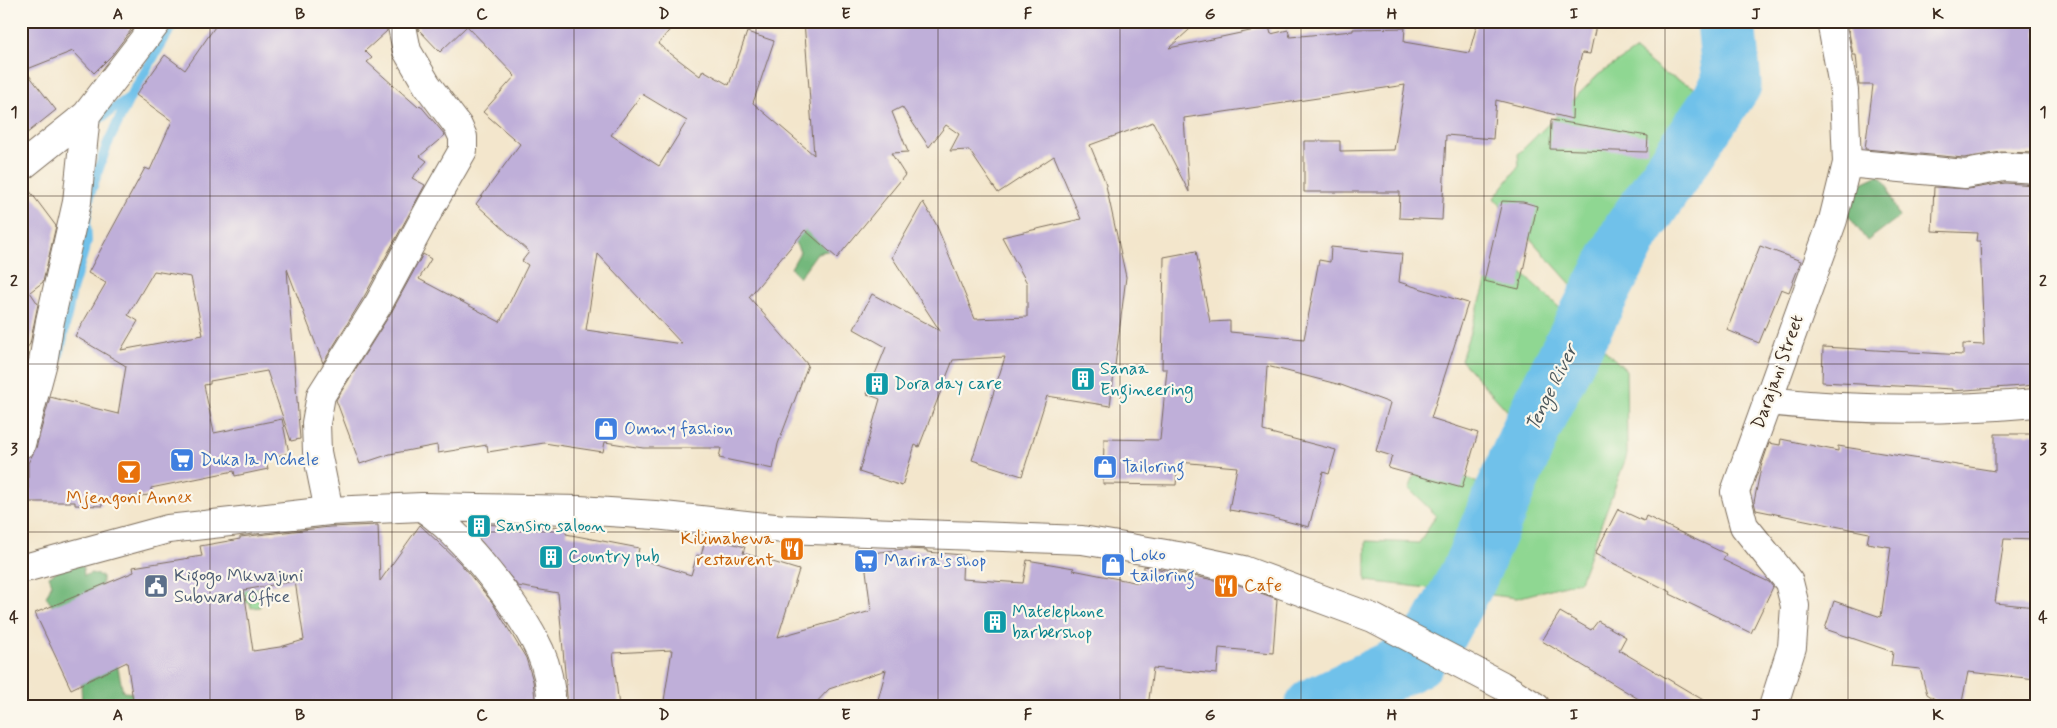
<svg xmlns="http://www.w3.org/2000/svg" width="2057" height="728" font-family="Mynerve,sans-serif">
  <rect width="100%" height="100%" fill="#fbf7ec"/>
  <filter id="ink" filterUnits="userSpaceOnUse"><feTurbulence type="fractalNoise" baseFrequency=".02" numOctaves="2"/><feDisplacementMap in="SourceGraphic" scale="10" xChannelSelector="R" yChannelSelector="G"/><feConvolveMatrix kernelMatrix="1 2 1 2 8 2 1 2 1" color-interpolation-filters="sRGB"/></filter>
  <filter id="wash" filterUnits="userSpaceOnUse"><feTurbulence type="fractalNoise" baseFrequency=".0096" numOctaves="4" result="noise"/><feDisplacementMap in="SourceGraphic" scale="20" xChannelSelector="R" yChannelSelector="G"/><feGaussianBlur stdDeviation="1.12" result="paint"/><feColorMatrix in="noise" values="0 0 0 0 0 0 0 0 0 0 0 0 0 0 0 0 0 1.4 0 .05"/><feComposite in="paint" operator="in"/></filter>
  <g filter="url(#wash)">
    <rect width="100%" height="100%" fill="#f3e6cc"/>
    <path fill="#8fd792" stroke="#658058" d="M1635,50L1663,73L1698,89L1721,126L1688,189L1641,252L1585,300L1494,198L1519,166L1518,154L1598,75Z
      M1503,255L1626,370L1627,455L1580,581L1517,598L1366,581V541L1419,543L1436,515L1409,489L1422,457L1486,487L1512,416L1461,360L1492,264Z
      M256,575L260,607L251,608L250,603L243,602L242,593Z"/>
    <path fill="#73b87c" stroke="#57714d" d="M1879,175L1889,187V192L1899,217L1867,241L1848,215L1847,190Z
      M798,210L836,249L817,253L799,278L791,268L800,252L792,237Z
      M71,563L83,566L84,576L91,573L102,576V588L53,607L46,597L52,584L49,576Z
      M116,659L123,692L137,693L145,707H82L81,684Z"/>
    <g fill="none" stroke-linecap="round" stroke-linejoin="round">
      <path stroke="#6fc1ea" stroke-width="10" d="M91,125L130,97
        M55,366L61,347L72,290L87,241L86,222L90,194L107,145L130,97L175,21
        M25,523V474L32,442
        M1416,659L1439,664"/>
      <path stroke="#6fc1ea" stroke-width="59" d="M1314,707L1416,659L1439,630L1469,575L1540,409L1632,231L1732,84L1726,21"/>
    </g>
    <g id="blocks">
      <path fill="#bfafd9" fill-rule="evenodd" d="M21,21H119L131,30L112,55L94,73L73,51L25,70L56,110L21,138Z
        M219,21H386L387,31L365,51L372,58L367,62L418,107L420,105L445,135L420,156L427,161L412,178L425,185L365,295L323,363L287,269L300,439L291,441L267,371L210,381V384L204,385L214,433L282,419L289,453L266,459L268,469L235,476L234,471L151,488V495L102,499V506L75,505V502H28V463L36,448L50,397L118,414L126,366L75,336L106,283L88,273L145,168L150,170L172,121L136,95L165,55L185,70ZM154,271L191,277L203,335L121,350L138,321L128,315Z
        M417,21H677L658,44L700,76L703,70L729,85L747,32L774,41L753,103L814,155L804,21H1199L1169,48L1269,27L1271,34L1288,30L1290,37L1353,31V29L1405,28L1404,42L1469,53L1478,21H1597L1590,54L1582,53L1573,89L1572,119L1496,100L1493,139L1446,135L1442,220L1399,218L1400,192H1304V141H1340V151L1394,150L1405,85L1184,118L1189,192L1153,122L1090,145L1105,181L1126,277L1110,406L1047,396L1022,476L972,460L1005,357L953,360L919,447L915,445L902,486L859,472L880,399L867,394L886,347L854,329L872,294L940,331L892,257L923,202L936,224L975,319L1027,317V283L1002,237L1081,219L1054,156L998,193L969,150L950,151L959,134L946,125L929,147L902,107L892,112L908,152L891,153L905,175L837,258L805,230L749,297L808,365L778,444L773,469L719,458L721,448H643L605,442L603,452L544,443L488,452L487,445L438,453L437,445L390,454L360,464L336,400L392,311L423,254L431,259L419,279L500,322L528,265L522,261L529,252L476,204L520,144L483,112L515,76L467,26L440,52L419,30ZM642,94L687,121L659,166L611,135ZM598,254L682,344L586,330Z
        M1847,21H2036V153L2001,152L1964,158L1865,149L1873,85H1859L1856,55H1853Z
        M1551,120L1648,136L1647,152L1550,149Z
        M21,182H23L56,226L43,282L30,292L38,304L30,344L21,355Z
        M2005,183L2036,185V385L1952,391V389L1822,382L1823,347L1963,355V344L1984,345L1980,241H1976L1977,233L1932,231L1934,187L1968,189Z
        M1502,201L1523,202L1537,206L1519,289L1484,281Z
        M1760,246L1801,261L1789,292L1781,289L1759,343L1727,330Z
        M1331,247L1402,254L1399,282L1468,303L1431,418L1478,433L1462,488L1388,468L1392,456L1376,451L1390,403L1341,385L1267,366L1263,431L1336,450L1329,474L1323,472L1309,527L1266,516L1229,510L1237,467L1178,462L1176,485L1103,484L1104,439L1160,440L1167,369H1162L1164,257L1196,251L1210,322L1230,321V332L1304,339L1319,260L1330,262Z
        M1995,434H2036V540L2004,539L1995,603L2036,607V679L1968,672L1961,707H1954L1939,702L1927,694L1920,669L1891,666L1893,652L1825,629L1834,601L1881,617L1891,547L1867,543L1869,533L1756,510L1754,502L1761,467L1769,443L1780,445L1781,439L1838,451V446L1995,471Z
        M1618,509L1644,521L1646,516L1726,554L1723,560L1769,582L1773,587L1751,633L1670,594L1671,592L1595,554Z
        M471,524L567,527L566,534L639,548L637,558L691,575L697,555L701,556L706,536L745,547L743,553L799,570L778,637L871,611L864,554L904,549L927,550V552L963,555L962,579L1023,583L1027,560L1074,568L1073,570L1139,583V581H1143L1144,566L1239,585L1277,599L1273,653L1219,648L1217,674L1153,668L1148,707H876L886,670L829,689L812,707H663L672,650L613,653L619,707H568L558,593L518,586L470,528Z
        M378,525L380,581L420,525L460,563L492,602L526,658L533,681L536,707H134L127,662L71,689L35,613L134,572L133,567L202,556L200,546L240,539V537L330,527ZM295,581L304,640L280,647L253,651L244,590Z
        M1560,612L1591,630L1598,621L1626,637L1619,650L1715,707H1652L1542,641Z"/>
    </g>
  </g>
  <g filter="url(#ink)">
    <use href="#blocks" fill-opacity="0" stroke="#7b6c5b" stroke-width="1"/>
    <g fill="none" stroke-linecap="round" stroke-linejoin="round">
      <defs>
        <path id="minor" d="M1847,163L1965,174L2004,167L2036,169
          M21,167L86,115L158,21
          M1767,401C1857,411 1946,411 2036,403
          M21,444L43,362L50,321L77,202L86,115
          M422,507C463,534 519,607 540,651C548,669 551,687 552,707
          M329,511L317,452L316,423L321,395L379,303L431,206L463,150V137L458,126L427,85L407,51L401,21
          M21,569L168,529L329,511L422,507L579,510L655,515L784,529L1082,540L1178,556L1243,570L1373,618L1501,685L1536,707
          M1773,707L1792,647L1795,606L1789,582L1744,526L1735,492L1833,220L1847,163L1844,91L1831,21"/>
      </defs>
      <use href="#minor" stroke="#7b6c5b" stroke-width="30"/>
      <use href="#minor" stroke="#fff" stroke-width="28"/>
    </g>
  </g>
  <path fill="none" stroke="#3b2a1e" stroke-width="1" stroke-opacity="0.55" d="M210,21V707M392,21V707M574,21V707M756,21V707M938,21V707M1120,21V707M1301,21V707M1484,21V707M1665,21V707M1848,21V707M21,196H2036M21,364H2036M21,532H2036"/>
  <defs>
    <symbol id="building-square" viewBox="-11 -11 22 22"><rect x="-9" y="-9" width="18" height="18" rx="4" fill="#0f9aa8" stroke="#fbf7ec"/><path d="M-4-6H4V6H1V3H-1V6H-4ZM-2.5-4.3h1.7v1.8h-1.7ZM.8-4.3h1.7v1.8H.8ZM-2.5-1h1.7V.8h-1.7ZM.8-1h1.7V.8H.8Z" fill="#fff"/></symbol>
    <symbol id="shop-square" viewBox="-11 -11 22 22"><rect x="-9" y="-9" width="18" height="18" rx="4" fill="#3f7fe0" stroke="#fbf7ec"/><path d="M-5-2.5h2.3a2.7 3.5 0 0 1 5.4 0H5L5.5 6h-11ZM-1.5-2.5h3a1.5 2.3 0 0 0-3 0Z" fill="#fff"/></symbol>
    <symbol id="supermarket-square" viewBox="-11 -11 22 22"><rect x="-9" y="-9" width="18" height="18" rx="4" fill="#3f7fe0" stroke="#fbf7ec"/><path d="M-6-5.5h2.5l.6 2H6L4.5 2H-2.5L-4.4-4H-6ZM-1.5 3.2a1.3 1.3 0 1 0 .1 0ZM3 3.2a1.3 1.3 0 1 0 .1 0Z" fill="#fff"/></symbol>
    <symbol id="bar-square" viewBox="-11 -11 22 22"><rect x="-9" y="-9" width="18" height="18" rx="4" fill="#e8710a" stroke="#fbf7ec"/><path d="M-6-5H6L.8 .8V4.5H3.5V6h-7V4.5H-.8V.8Z" fill="#fff"/></symbol>
    <symbol id="restaurant-square" viewBox="-11 -11 22 22"><rect x="-9" y="-9" width="18" height="18" rx="4" fill="#e8710a" stroke="#fbf7ec"/><path d="M-5-6h1v4h1v-4h1v4h1v-4h1v5L-1.5 .5V6h-2V.5L-5-1ZM5-6V6H3V1.5H1.5Q1.5-4 5-6Z" fill="#fff"/></symbol>
    <symbol id="civic-square" viewBox="-11 -11 22 22"><rect x="-9" y="-9" width="18" height="18" rx="4" fill="#5c6f8a" stroke="#fbf7ec"/><path d="M-.6-6.5H3V-4.5H.6V-3L4-1V1h2V6H-6V1h2V-1L-.6-3ZM-1.2 2.5V6h2.4V2.5Z" fill="#fff"/></symbol>
  </defs>
  <g fill-rule="evenodd">
    <use href="#building-square" x="1069" y="365" width="28" height="28"/>
    <use href="#building-square" x="863" y="370" width="28" height="28"/>
    <use href="#shop-square" x="592" y="415" width="28" height="28"/>
    <use href="#supermarket-square" x="168" y="446" width="28" height="28"/>
    <use href="#shop-square" x="1091" y="453" width="28" height="28"/>
    <use href="#bar-square" x="115" y="458" width="28" height="28"/>
    <use href="#building-square" x="465" y="512" width="28" height="28"/>
    <use href="#restaurant-square" x="778" y="535" width="28" height="28"/>
    <use href="#building-square" x="537" y="543" width="28" height="28"/>
    <use href="#supermarket-square" x="852" y="547" width="28" height="28"/>
    <use href="#shop-square" x="1099" y="551" width="28" height="28"/>
    <use href="#civic-square" x="142" y="572" width="28" height="28"/>
    <use href="#restaurant-square" x="1212" y="572" width="28" height="28"/>
    <use href="#building-square" x="981" y="608" width="28" height="28"/>
  </g>
  <g text-anchor="middle" dominant-baseline="central" stroke-width="4.5" stroke-linejoin="round" paint-order="stroke">
    <g font-size="18" fill="#0d838f" stroke="#fbf7ec" text-anchor="start">
      <text x="1100" y="369">Sanaa<tspan x="1100" dy="21">Engineering</tspan></text>
      <text x="894" y="384">Dora day care</text>
      <text x="496" y="526">Sansiro saloon</text>
      <text x="568" y="557">Country pub</text>
      <text x="1012" y="612">Matelephone<tspan x="1012" dy="21">barbershop</tspan></text>
    </g>
    <g font-size="18" fill="#3b2a1e" stroke="#fbf7ec">
      <text transform="translate(1778 372) rotate(-70)">Darajani Street</text>
    </g>
    <g font-size="18" fill="#366cbe" stroke="#fbf7ec" text-anchor="start">
      <text x="624" y="429">Ommy fashion</text>
      <text x="200" y="460">Duka la Mchele</text>
      <text x="1122" y="467">Tailoring</text>
      <text x="1130" y="555">Loko<tspan x="1130" dy="21">tailoring</tspan></text>
      <text x="884" y="561">Marira's shop</text>
    </g>
    <g font-size="18" fill="#c56008" stroke="#fbf7ec">
      <text x="129" y="498">Mjengoni Annex</text>
      <text x="774" y="539" text-anchor="end">Kilimahewa<tspan x="774" dy="21">restaurent</tspan></text>
      <text x="1244" y="586" text-anchor="start">Cafe</text>
    </g>
    <g font-size="18" fill="#4e5e75" stroke="#fbf7ec" text-anchor="start">
      <text x="174" y="576">Kigogo Mkwajuni<tspan x="174" dy="21">Subward Office</tspan></text>
    </g>
    <g font-size="19" font-style="italic" fill="#4b575b" stroke="#fbf7ec">
      <text transform="translate(1552 388) rotate(-64)">Tenge River</text>
    </g>
  </g>
  <rect width="2057" height="728" fill="none" stroke="#fbf7ec" stroke-width="55"/>
  <rect x="28" y="28" width="2002" height="672" fill="none" stroke="#3b2a1e" stroke-width="2"/>
  <g font-size="16" text-anchor="middle" font-weight="bold" fill="#3b2a1e">
    <text x="118" y="19">A</text>
    <text x="300" y="19">B</text>
    <text x="482" y="19">C</text>
    <text x="664" y="19">D</text>
    <text x="846" y="19">E</text>
    <text x="1028" y="19">F</text>
    <text x="1210" y="19">G</text>
    <text x="1392" y="19">H</text>
    <text x="1574" y="19">I</text>
    <text x="1756" y="19">J</text>
    <text x="1938" y="19">K</text>
    <text x="14" y="117">1</text>
    <text x="2043" y="117">1</text>
    <text x="14" y="286">2</text>
    <text x="2043" y="286">2</text>
    <text x="14" y="454">3</text>
    <text x="2043" y="454">3</text>
    <text x="14" y="622">4</text>
    <text x="2043" y="622">4</text>
    <text x="118" y="720">A</text>
    <text x="300" y="720">B</text>
    <text x="482" y="720">C</text>
    <text x="664" y="720">D</text>
    <text x="846" y="720">E</text>
    <text x="1028" y="720">F</text>
    <text x="1210" y="720">G</text>
    <text x="1392" y="720">H</text>
    <text x="1574" y="720">I</text>
    <text x="1756" y="720">J</text>
    <text x="1938" y="720">K</text>
  </g>
</svg>
